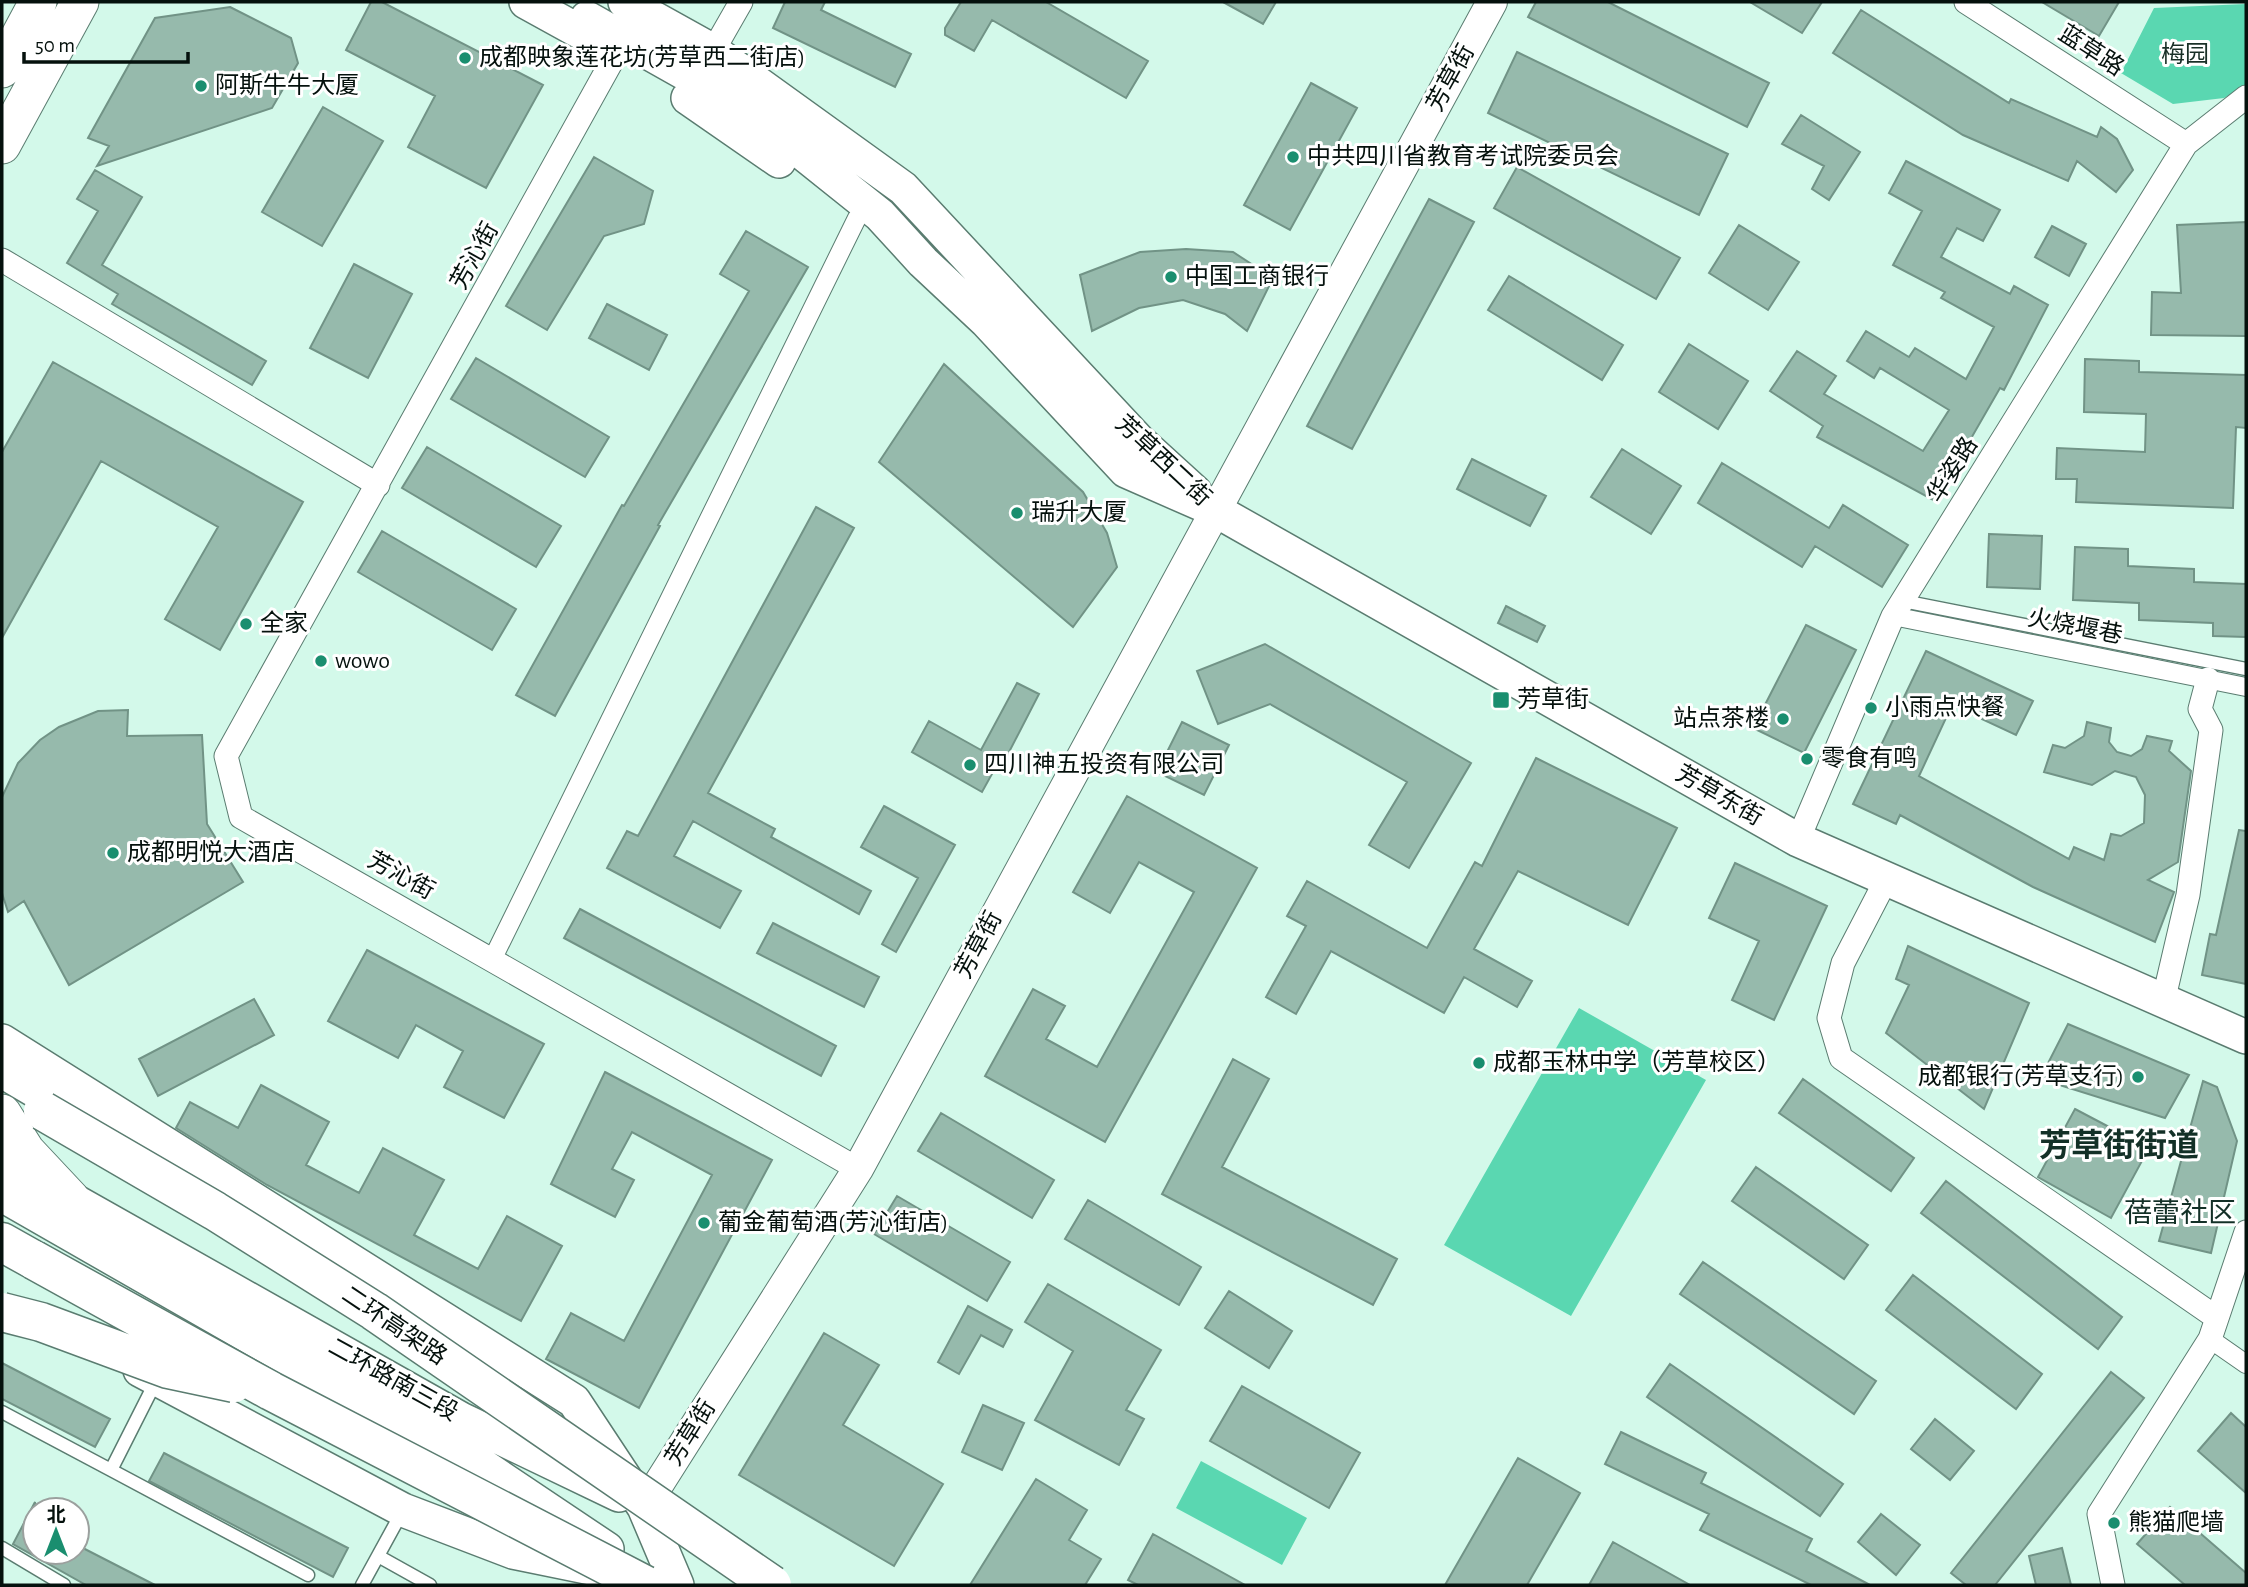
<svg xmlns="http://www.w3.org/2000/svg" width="2248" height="1587" font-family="'Alegreya Sans','Noto Sans SC',sans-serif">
  <rect width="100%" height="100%" fill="#d3f9ea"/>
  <path fill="#5ad7b1" d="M2246,4V86L2224,98L2173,104L2121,73L2154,8Z
    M1579,1008L1706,1080L1571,1316L1444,1245Z
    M1201,1461L1307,1518L1282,1565L1176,1508Z"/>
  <path fill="#96baac" stroke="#719386" stroke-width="2" d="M371,2H382L543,85L486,188L408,147L435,96L346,50Z
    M785,2H825L821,10L911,54L895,87L773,28Z
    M961,2H1046L1148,61L1126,98L992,20L974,51L945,35V28Z
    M1223,2H1276L1263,24Z
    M1536,2H1608L1769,83L1747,127L1528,17Z
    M1750,2H1822L1802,33Z
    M2042,2H2119L2099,36Z
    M230,7L291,38L298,63L272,108L97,166L109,146L88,138L155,18Z
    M1861,10L2009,103L2011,99L2097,137L2101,127L2117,139L2133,170L2116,192L2077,161L2068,181L1963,135L1833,53Z
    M1517,52L1728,154L1699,215L1488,113Z
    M1311,83L1357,108L1290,230L1244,205Z
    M323,107L383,141L322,246L262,212Z
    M1801,115L1860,152L1829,200L1812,189L1824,166L1782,144Z
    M594,157L653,191L644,224L604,236L547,330L506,306Z
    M1906,161L2000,210L1983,241L1957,228L1941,257L2010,294L2014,286L2048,305L2004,390L2000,388L1935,501L1817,437L1823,426L1770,391L1797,351L1836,376L1824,394L1923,451L1949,410L1880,368L1874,378L1847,361L1866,331L1909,357L1915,348L1966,379L1994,327L1941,298L1945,292L1893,265L1922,211L1889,193Z
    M1517,167L1680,258L1656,299L1494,208Z
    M95,170L142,197L102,265L266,361L252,385L112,304L118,294L67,263L98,211L77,199Z
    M1429,199L1474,222L1352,449L1307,426Z
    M2246,222V336L2151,335L2152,292L2181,293L2177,225Z
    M1739,225L1799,262L1768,310L1709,273Z
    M2052,226L2086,244L2069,276L2035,257Z
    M746,231L808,267L658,525L660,526L555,716L516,695L622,505L624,506L749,291L720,274Z
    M1186,249L1233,252L1273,278L1247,331L1225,314L1183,300L1139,308L1092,331L1080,275L1140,252Z
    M354,264L412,294L368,378L310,348Z
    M1509,276L1623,345L1602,380L1488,310Z
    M607,304L667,335L649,370L589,338Z
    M1689,344L1748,381L1718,429L1659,392Z
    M476,358L609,437L585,477L451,399Z
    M2085,359L2139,361V372L2246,375V428L2236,427L2233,508L2076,502L2077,479H2056L2057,448L2145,452L2146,414L2084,412Z
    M53,362L303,502L220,650L165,619L218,527L101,461L2,638V452Z
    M944,364L1083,492L1107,533L1117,567L1073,627L879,462Z
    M427,447L561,526L536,567L402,488Z
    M1622,449L1681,486L1651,534L1591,497Z
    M1472,459L1546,496L1530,526L1457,489Z
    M1722,463L1829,528L1843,505L1908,545L1882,587L1815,546L1802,567L1698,503Z
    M816,507L854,528L708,793L775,829L771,837L871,891L859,914L693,821L674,856L741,891L720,928L607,868L627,831L638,836Z
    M382,531L516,609L492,650L358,572Z
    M1989,534L2042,536L2040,589L1987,587Z
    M2075,547L2128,549V566L2194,569V582L2246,584V637L2213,636V623L2139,620V603L2073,600Z
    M1506,606L1545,626L1537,642L1498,623Z
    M1806,625L1856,650L1804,753L1753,728Z
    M1265,644L1471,763L1409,868L1369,845L1407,782L1270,704L1218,724L1197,671Z
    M1926,651L2033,701L2016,735L1952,705L1919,776L2069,859L2074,847L2104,860L2111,834L2121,836L2144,823L2145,795L2136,777L2115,771L2092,785L2044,772L2053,745L2065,748L2084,736L2087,722L2111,728L2109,742L2117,752L2131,756L2142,749L2147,736L2172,741L2169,751L2191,771L2178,862L2148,880L2174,892L2155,942L2033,887L1900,815L1896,824L1853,804Z
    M1017,683L1039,694L1007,756L1003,754L982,792L912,752L929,721L981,750Z
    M128,710L127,736L202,735L207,824L243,882L69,985L24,901L8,912L2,893V797L18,763L40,740L59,727L98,711Z
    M1182,722L1229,745L1204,795L1157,772Z
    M1536,758L1677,828L1628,925L1518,871L1474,949L1532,981L1517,1007L1464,977L1444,1013L1331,951L1296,1014L1266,997L1306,926L1287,916L1307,881L1427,948L1475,862L1482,866Z
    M1127,796L1257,868L1105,1142L985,1076L1033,989L1065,1006L1046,1039L1097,1067L1194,892L1139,862L1110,913L1073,892Z
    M884,806L955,845L896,952L882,944L918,878L861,847Z
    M2239,830L2246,831V984L2202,975L2210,934L2216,935Z
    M1735,863L1827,906L1774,1020L1732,1000L1759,941L1709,918Z
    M580,909L836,1046L821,1076L564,938Z
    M773,923L879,977L864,1007L757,953Z
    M1908,946L2029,1003L1984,1109L1886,1033L1909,985L1896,979Z
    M367,950L544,1044L504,1118L444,1087L463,1051L416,1025L398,1058L328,1021Z
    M254,999L274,1035L158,1096L139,1059Z
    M2068,1024L2189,1075L2165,1118L2040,1079Z
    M1233,1059L1269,1079L1222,1167L1397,1259L1373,1305L1162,1194Z
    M605,1072L772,1160L639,1408L546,1359L571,1313L624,1341L712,1175L632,1132L612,1169L634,1180L615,1217L551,1184Z
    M1803,1079L1914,1158L1891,1191L1779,1113Z
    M2203,1081L2217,1087L2237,1141L2211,1253L2159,1241Z
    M261,1085L329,1122L306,1165L359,1193L383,1148L444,1180L414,1235L478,1269L507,1216L562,1246L521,1321L267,1185L176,1128L190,1102L238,1128Z
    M2075,1109L2149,1148L2111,1218L2038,1177Z
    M941,1113L1054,1180L1032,1218L918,1151Z
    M1756,1167L1868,1245L1844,1279L1732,1201Z
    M1946,1181L2122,1317L2098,1349L1921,1213Z
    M897,1196L1010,1262L987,1301L874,1234Z
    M1088,1200L1201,1267L1179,1305L1065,1239Z
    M1703,1262L1876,1381L1854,1414L1680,1294Z
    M1913,1275L2042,1374L2016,1409L1886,1310Z
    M1048,1284L1161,1350L1126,1410L1144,1419L1119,1465L1035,1420L1073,1351L1025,1322Z
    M1229,1291L1292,1331L1269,1368L1205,1328Z
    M968,1306L1012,1330L1003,1347L981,1335L959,1374L938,1362Z
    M824,1333L879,1365L843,1425L943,1484L894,1566L739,1475Z
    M2,1363L110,1419L95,1447L2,1399Z
    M1670,1364L1843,1484L1820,1516L1647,1397Z
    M2111,1372L2144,1398L1995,1585H1966L1951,1573Z
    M1242,1386L1360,1453L1329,1508L1210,1441Z
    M983,1405L1024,1423L1002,1470L962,1452Z
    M2231,1413L2246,1427V1493L2198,1451Z
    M1935,1419L1974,1451L1950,1480L1911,1449Z
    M1621,1432L1706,1473L1701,1483L1812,1539L1806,1551L1870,1585H1811L1700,1530L1709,1514L1605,1464Z
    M164,1453L348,1548L333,1577L149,1481Z
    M1518,1458L1580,1493L1527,1585H1445Z
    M1036,1479L1087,1510L1069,1540L1101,1559L1085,1585H970Z
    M35,1502V1552H77V1545L155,1585H86L13,1544Z
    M2170,1507L2246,1573V1585H2185L2137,1544Z
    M1881,1514L1920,1545L1896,1575L1858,1542Z
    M1153,1534L1245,1585H1138L1128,1580Z
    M1613,1542L1690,1585H1589Z
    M2062,1548L2071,1585H2036L2029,1556Z"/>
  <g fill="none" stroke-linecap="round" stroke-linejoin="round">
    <defs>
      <path id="service" d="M1903,601L2246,669
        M2,1412L111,1470L157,1379
        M111,1470L308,1575
        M2,1548L64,1585
        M378,1556L430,1585
        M362,1585L402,1512"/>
      <path id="pedestrian" d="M1893,616L2246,687
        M493,958L857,218
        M2210,1339L2246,1364"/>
      <path id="minor" d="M1966,2L2186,144
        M713,51L741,2
        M617,52L226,756L241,817L858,1169
        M2,260L378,485
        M1798,840L1893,616L2186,144L2246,97
        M1886,880L1843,963L1829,1018L1841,1058L2217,1318
        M2163,1002L2188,895L2211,730L2200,709L2208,679
        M2113,1585L2099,1514L2210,1339L2246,1232"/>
      <path id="tertiary" d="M644,1507L858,1169L1492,2"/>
      <path id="secondary" d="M526,2L604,45
        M625,2L713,51L903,188L1139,441L1195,492
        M587,18L745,107L880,215L923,262L986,321L1126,471L1215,510L1798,840L2246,1037
        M688,98L779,161
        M2,1041L574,1401L644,1507L677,1585
        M2,1160L461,1419L619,1495
        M2,1195L292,1361L458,1449L607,1549
        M140,1370L403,1510L513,1552L601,1570"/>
      <path id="primary" d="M2,69L38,2
        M2,145L80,2
        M2,1113L26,1151L71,1199"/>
      <path id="trunk" d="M2,1068L88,1119
        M2,1242L34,1260"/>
    </defs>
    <use href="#service" stroke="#5a7c70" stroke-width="15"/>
    <use href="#pedestrian" stroke="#5a7c70" stroke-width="20"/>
    <use href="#minor" stroke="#5a7c70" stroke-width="25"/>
    <use href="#tertiary" stroke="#5a7c70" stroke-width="32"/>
    <use href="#secondary" stroke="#5a7c70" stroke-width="36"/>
    <use href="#primary" stroke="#5a7c70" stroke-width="39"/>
    <use href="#trunk" stroke="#5a7c70" stroke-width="41"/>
    <use href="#service" stroke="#fff" stroke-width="12"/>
    <use href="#pedestrian" stroke="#fff" stroke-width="18"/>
    <use href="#minor" stroke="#fff" stroke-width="23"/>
    <use href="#tertiary" stroke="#fff" stroke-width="30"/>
    <use href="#secondary" stroke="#fff" stroke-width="33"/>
    <use href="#primary" stroke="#fff" stroke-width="37"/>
    <use href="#trunk" stroke="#fff" stroke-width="38"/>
    <defs>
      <path id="trunk-bridge" d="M43,1111L215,1211L374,1311L772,1585
        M34,1260L271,1391L645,1585
        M2,1312L41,1322L168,1369L234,1383"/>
    </defs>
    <use href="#trunk-bridge" stroke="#5a7c70" stroke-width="41" stroke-linecap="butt"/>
    <use href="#trunk-bridge" stroke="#fff" stroke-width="38"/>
  </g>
  <g fill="#1a8e6f" stroke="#fff" stroke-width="2.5">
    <circle cx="465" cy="58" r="7"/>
    <circle cx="201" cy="86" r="7"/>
    <circle cx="1293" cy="157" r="7"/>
    <circle cx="1171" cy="277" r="7"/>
    <circle cx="1017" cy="513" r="7"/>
    <circle cx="246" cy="624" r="7"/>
    <circle cx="321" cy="661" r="7"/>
    <rect x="1492" y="691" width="18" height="18" rx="3.5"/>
    <circle cx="1871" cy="708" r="7"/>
    <circle cx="1783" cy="719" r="7"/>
    <circle cx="1807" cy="759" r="7"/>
    <circle cx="970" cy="765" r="7"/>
    <circle cx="113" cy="853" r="7"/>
    <circle cx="1479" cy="1063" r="7"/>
    <circle cx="2138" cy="1077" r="7"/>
    <circle cx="704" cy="1223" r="7"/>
    <circle cx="2114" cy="1523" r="7"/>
  </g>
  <g text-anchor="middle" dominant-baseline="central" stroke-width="6" stroke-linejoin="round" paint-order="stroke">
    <g font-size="24" fill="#05110d" stroke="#fff">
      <text transform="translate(2091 51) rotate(33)">蓝草路</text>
      <text transform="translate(1451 78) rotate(-61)">芳草街</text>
      <text transform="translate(475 256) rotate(-61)">芳沁街</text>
      <text transform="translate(1163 461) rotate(43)">芳草西二街</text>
      <text transform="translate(1953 470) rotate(-58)">华姿路</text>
      <text transform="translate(2075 627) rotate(11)">火烧堰巷</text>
      <text transform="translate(1719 796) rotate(30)">芳草东街</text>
      <text transform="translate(401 876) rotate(29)">芳沁街</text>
      <text transform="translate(979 945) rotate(-62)">芳草街</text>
      <text transform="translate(394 1326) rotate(34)">二环高架路</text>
      <text transform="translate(393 1380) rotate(29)">二环路南三段</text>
      <text transform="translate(691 1433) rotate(-58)">芳草街</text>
    </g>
    <g font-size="24" fill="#192f27" stroke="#fff">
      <text x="2185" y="55">梅园</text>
    </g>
    <g font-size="24" fill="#05110d" stroke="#fff" text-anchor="start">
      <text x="479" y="58">成都映象莲花坊(芳草西二街店)</text>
      <text x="215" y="86">阿斯牛牛大厦</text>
      <text x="1307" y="157">中共四川省教育考试院委员会</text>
      <text x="1185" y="277">中国工商银行</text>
      <text x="1031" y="513">瑞升大厦</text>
      <text x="260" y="624">全家</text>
      <text x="335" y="661">wowo</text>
      <text x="1517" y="700">芳草街</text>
      <text x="1885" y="708">小雨点快餐</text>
      <text x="1769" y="719" text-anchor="end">站点茶楼</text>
      <text x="1821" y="759">零食有鸣</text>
      <text x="984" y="765">四川神五投资有限公司</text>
      <text x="127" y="853">成都明悦大酒店</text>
      <text x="1493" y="1063">成都玉林中学（芳草校区）</text>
      <text x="2124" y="1077" text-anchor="end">成都银行(芳草支行)</text>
      <text x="718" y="1223">葡金葡萄酒(芳沁街店)</text>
      <text x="2128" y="1523">熊猫爬墙</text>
    </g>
    <g font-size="28" fill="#133027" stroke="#fff">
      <text x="2180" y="1214">蓓蕾社区</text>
    </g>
    <g font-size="32" font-weight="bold" fill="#133027" stroke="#fff">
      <text x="2119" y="1146">芳草街街道</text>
    </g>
  </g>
  <rect width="2248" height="1587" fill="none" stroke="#05110d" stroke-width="7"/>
  <g transform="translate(56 1531)"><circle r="33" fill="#ffffff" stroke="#9ba09e" stroke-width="2"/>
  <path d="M0-5L12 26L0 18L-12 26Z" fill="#1a8e6f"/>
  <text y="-10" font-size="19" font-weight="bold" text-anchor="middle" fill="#05110d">北</text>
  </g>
  <path d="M24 52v10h164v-10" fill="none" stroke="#05110d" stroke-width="3.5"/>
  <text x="35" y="52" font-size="21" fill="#05110d" stroke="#ffffff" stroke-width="5" paint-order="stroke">50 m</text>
</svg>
